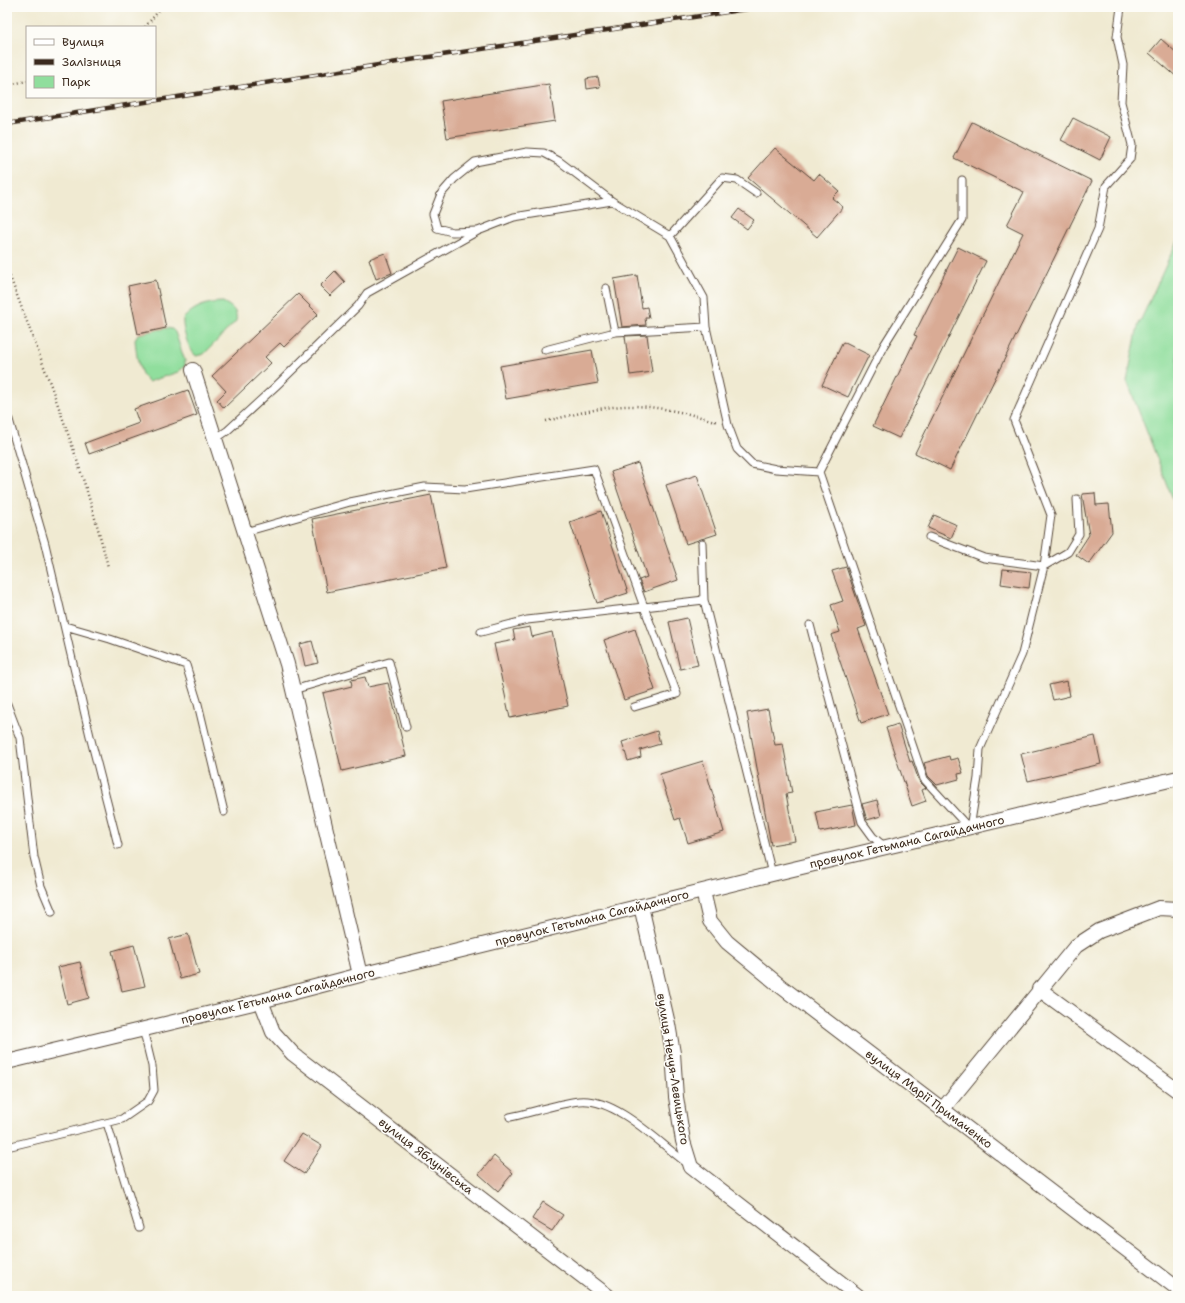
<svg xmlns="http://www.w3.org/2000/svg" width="1185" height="1303" font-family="'Shantell Sans',sans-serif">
  <rect width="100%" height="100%" fill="#fdfcf7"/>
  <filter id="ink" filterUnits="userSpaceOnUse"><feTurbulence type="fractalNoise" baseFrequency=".025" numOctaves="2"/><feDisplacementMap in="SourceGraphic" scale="8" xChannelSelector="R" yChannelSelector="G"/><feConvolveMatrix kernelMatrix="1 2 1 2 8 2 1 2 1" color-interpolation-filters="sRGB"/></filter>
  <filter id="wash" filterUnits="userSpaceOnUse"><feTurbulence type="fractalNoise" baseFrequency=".012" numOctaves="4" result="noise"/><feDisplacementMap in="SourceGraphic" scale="16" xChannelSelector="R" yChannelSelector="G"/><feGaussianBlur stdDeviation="0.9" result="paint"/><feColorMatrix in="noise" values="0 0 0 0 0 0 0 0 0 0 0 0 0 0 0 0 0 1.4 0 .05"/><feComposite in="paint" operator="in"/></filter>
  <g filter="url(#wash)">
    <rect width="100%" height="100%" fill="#f0ead2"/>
    <path fill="#90de9d" stroke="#66845e" d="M1178,239V512L1127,381L1138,326Z
      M223,302C232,307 238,311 236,321L204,354L196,356C188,349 182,329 183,319C193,307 208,302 223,302Z
      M166,328L172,329L175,332L185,361V366L178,372L148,382C138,374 136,351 135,339L138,334Z"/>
    <g id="blocks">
      <path fill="#d9ab95" d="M1161,39L1178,54V78L1149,53Z
        M598,77L600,87L587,89L586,79Z
        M549,84L555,121L447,138L441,101Z
        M1073,118L1111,137L1100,160L1061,140Z
        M972,122L1092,181L950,470L915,453L1023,233L1007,225L1024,192L954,158Z
        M775,148L814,180L819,174L839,191L832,198L843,207L817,237L748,178Z
        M739,209L754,220L747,229L732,218Z
        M958,247L986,261L899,438L873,426L917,336L914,335Z
        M385,253L392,273L376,279L369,259Z
        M335,271L345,282L330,296L320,286Z
        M637,275L642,308L647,307L649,318H645L646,325L622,327L614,279Z
        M156,280L166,328L138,334L128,286Z
        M298,294L318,314L284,347L280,343L265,357L271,363L224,408L217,400L226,391L212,376Z
        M647,335L652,372L630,375L625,336Z
        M843,342L869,355L848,397L822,385Z
        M592,350L598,383L506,399L500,366Z
        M188,390L197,415L89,454L85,443L139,423L134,409Z
        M638,463L678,580L644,592L639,580L647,577L611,472Z
        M697,475L717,534L686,544L666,485Z
        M1095,493L1096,505L1109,504L1112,532L1089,564L1076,555L1089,535L1082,494Z
        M431,495L446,568L327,592L312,519Z
        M601,511L628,593L597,603L570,522Z
        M934,515L957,525L951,538L928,528Z
        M846,567L866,626L858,629L888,714L861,723L831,635L840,632L831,605L843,601L832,571Z
        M1003,569L1031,572L1029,588L1001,584Z
        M687,618L698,665L680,669L669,622Z
        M530,627L532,637L552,632L568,706L510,718L494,644L515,640L513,630Z
        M635,629L655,690L624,700L604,640Z
        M312,641L318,663L305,666L300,644Z
        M365,677L368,687L388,683L406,756L342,771L323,693L352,686L351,680Z
        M1067,681L1070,696L1053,700L1049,685Z
        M768,709L775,745L783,744L792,793L786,794L795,841L771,845L747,713Z
        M898,724L910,762L912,761L919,781L926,788L922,790L926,801L912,806L886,728Z
        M657,731L660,744L640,750L641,757L628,761L622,742Z
        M1095,736L1101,764L1028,781L1021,754Z
        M949,756L950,760L958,758L963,773L958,774L959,779L937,785L928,776L924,763Z
        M703,761L724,832L688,843L680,818L675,820L660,774Z
        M877,800L881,816L867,820L862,804Z
        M852,805L856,825L820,832L816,812Z
        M188,934L199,974L180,979L169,939Z
        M134,945L145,986L122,991L112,951Z
        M80,962L89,998L67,1004L58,967Z
        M302,1134L322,1146L304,1174L284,1161Z
        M494,1156L513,1173L498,1191L479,1174Z
        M543,1202L563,1215L552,1231L532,1219Z"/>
    </g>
  </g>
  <g filter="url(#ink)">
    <use href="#blocks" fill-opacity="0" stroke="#564739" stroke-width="1"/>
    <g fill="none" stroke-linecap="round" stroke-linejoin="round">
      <defs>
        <path id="service" d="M962,180V220L884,345L819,472L924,779L969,828
          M476,231L452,232L437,228L433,214L441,194L454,179L475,162L527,152L544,153L559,161L612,201
          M670,236L722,178L737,180L756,193
          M606,288L615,332
          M545,350L615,332L706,327
          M7,413L45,544L90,736L118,845
          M215,439L227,431L276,386L358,306L367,293L478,231L514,217L612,201L670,236L704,298L706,327L728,425L737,449L752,464L776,469L819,472
          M245,532L350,502L425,487L465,489L594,469L644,607L704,600
          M929,537L984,558L1044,566L1068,552L1079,534L1077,499
          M702,543L704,600L772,874
          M810,625L862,822L873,837L885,847
          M65,626L110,639L186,665L198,704L224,812
          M481,632L527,620L644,607L677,694L634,707
          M293,690L389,662L406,727
          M7,704L20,738L34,857L41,886L52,912
          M970,828L978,778L980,749L1022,654L1044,566L1051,515L1014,420L1098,229L1106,186L1130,159L1132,145L1121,102L1123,65L1117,37L1121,7
          M510,1117C533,1112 556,1104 579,1101C616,1097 660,1144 688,1164
          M107,1123L139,1228
          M7,1147L122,1119L148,1101L154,1090L152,1066L143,1029"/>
        <path id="minor" d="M193,370L287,664L360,975
          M703,891L710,921L727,942L779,985L1178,1289
          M641,906L668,1024L673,1053L676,1097L683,1141L691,1167L858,1296
          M1039,989L1178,1091
          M261,1001L273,1032L293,1054L608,1296
          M7,1062L261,1001L360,975L772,874L1178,778
          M942,1110L1076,946L1099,931L1159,908L1178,909"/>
      </defs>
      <use href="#service" stroke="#564739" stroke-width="9"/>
      <use href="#minor" stroke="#564739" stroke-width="16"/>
      <path stroke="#564739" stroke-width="2.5" stroke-dasharray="1 3" stroke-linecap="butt" d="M145,27L162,7
        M7,85L27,81
        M7,269C44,367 83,465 108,567
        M546,421C574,415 605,405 634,406C663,407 691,414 718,422"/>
      <use href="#service" stroke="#fff" stroke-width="7"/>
      <use href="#minor" stroke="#fff" stroke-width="14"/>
      <defs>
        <path id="rail" d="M7,124L429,57L760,7"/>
      </defs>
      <use href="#rail" stroke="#3b2a1e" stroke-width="4.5"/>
      <use href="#rail" stroke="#fdfcf7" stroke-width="3" stroke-dasharray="9" stroke-linecap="butt"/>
    </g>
  </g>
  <g text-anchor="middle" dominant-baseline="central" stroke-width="3" stroke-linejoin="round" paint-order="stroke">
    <g font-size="12" fill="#3b2a1e" stroke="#fdfcf7">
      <text transform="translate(907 842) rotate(-13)">провулок Гетьмана Сагайдачного</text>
      <text transform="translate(592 918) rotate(-14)">провулок Гетьмана Сагайдачного</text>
      <text transform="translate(278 996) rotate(-14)">провулок Гетьмана Сагайдачного</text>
      <text transform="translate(673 1069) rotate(81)">вулиця Нечуя-Левицького</text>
      <text transform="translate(929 1099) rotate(37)">вулиця Марії Примаченко</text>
      <text transform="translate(426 1156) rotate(38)">вулиця Яблунівська</text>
    </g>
  </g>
  <rect width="1185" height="1303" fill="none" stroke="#fdfcf7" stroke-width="24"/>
  <rect x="26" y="26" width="130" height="72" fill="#fdfcf7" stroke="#afa8a0"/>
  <rect x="34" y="39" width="20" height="6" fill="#ffffff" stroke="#afa8a0"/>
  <text x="62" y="46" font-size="12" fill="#3b2a1e">Вулиця</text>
  <rect x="34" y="59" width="20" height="6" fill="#3b2a1e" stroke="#afa8a0"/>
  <text x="62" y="66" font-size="12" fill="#3b2a1e">Залізниця</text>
  <rect x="34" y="76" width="20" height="12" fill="#90de9d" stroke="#afa8a0"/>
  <text x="62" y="86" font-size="12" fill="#3b2a1e">Парк</text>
</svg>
